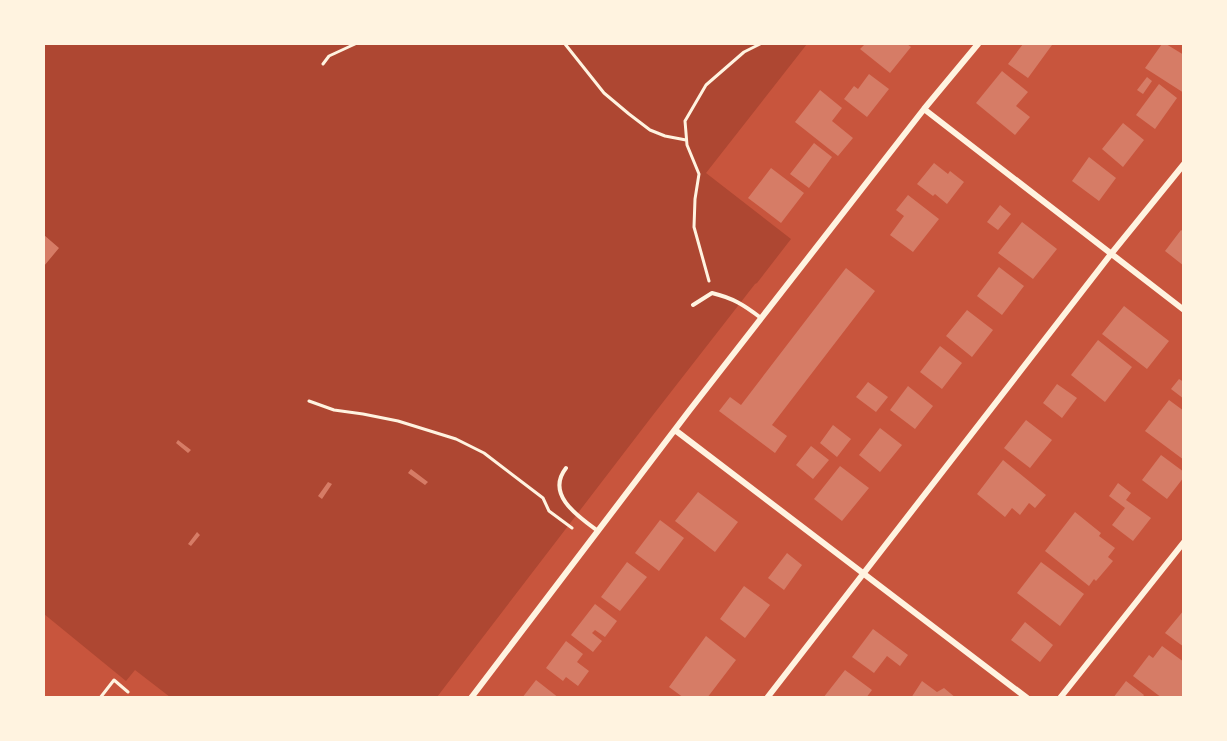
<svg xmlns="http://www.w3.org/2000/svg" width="1227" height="741" font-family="'IBM Plex Serif',serif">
  <rect width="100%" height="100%" fill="#c8553d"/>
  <path fill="#ae4732" d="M44,44H807L706,173L791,239L757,283L755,284L653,415L437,697H170L135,670L126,681L44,614Z"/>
  <path fill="#d67c66" d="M865,44H887L889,45L890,44H907L911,47L890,73L860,49Z
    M1023,44H1049L1052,45L1028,78L1008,64Z
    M1162,44H1166L1184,55V93L1145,68Z
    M1002,71L1028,92L1016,106L1030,117L1015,135L976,103Z
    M869,74L889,89L867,117L844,99L854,86L858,89Z
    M1147,77L1152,81L1143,94L1137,90Z
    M1159,84L1177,98L1155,129L1136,115Z
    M820,90L842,108L832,121L853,138L838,156L795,122Z
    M1123,123L1144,140L1123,167L1102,149Z
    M814,143L832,157L809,188L790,174Z
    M1089,157L1116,178L1099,201L1072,181Z
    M934,163L948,174L950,171L964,182L947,204L935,194L933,196L917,184Z
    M771,168L804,193L781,223L748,198Z
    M908,195L939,219L913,252L890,235L904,216L896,210Z
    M1000,205L1011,214L998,230L987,222Z
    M1022,222L1057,249L1033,279L998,253Z
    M1181,230L1184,232V266L1165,251Z
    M44,235L59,248L44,266Z
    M999,267L1024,286L1002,315L977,296Z
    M846,268L875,291L772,425L787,436L775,453L719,411L730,397L741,405Z
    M1124,306L1169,341L1147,369L1102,334Z
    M967,310L993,330L972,357L946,336Z
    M1098,340L1132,367L1105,402L1071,375Z
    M940,346L962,363L942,389L920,372Z
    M1179,379L1184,382V399L1171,389Z
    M868,382L888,397L876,412L856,397Z
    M1057,384L1077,398L1062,418L1043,403Z
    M908,386L933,406L915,429L890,410Z
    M1169,400L1184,411V460L1145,431Z
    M1026,420L1052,440L1030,468L1004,448Z
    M833,425L851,439L837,457L820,443Z
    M880,428L902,445L880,472L859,455Z
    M178,440L191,450L188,453L176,443Z
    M811,446L829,460L813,479L796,465Z
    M1161,455L1184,472V477L1167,499L1142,480Z
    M1003,460L1046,495L1035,508L1029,503L1020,515L1012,508L1005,517L977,494Z
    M840,466L869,488L842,521L814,499Z
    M411,469L428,482L425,485L408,473Z
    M328,482L332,484L322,499L318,496Z
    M1118,483L1131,493L1126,500L1151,518L1133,541L1112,525L1125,508L1109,496Z
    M698,492L738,522L715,552L675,521Z
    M1075,512L1101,533L1099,536L1115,548L1108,557L1113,561L1096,581L1094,579L1089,586L1045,551Z
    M660,520L684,538L659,571L635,553Z
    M197,532L200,535L191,546L188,544Z
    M787,553L802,565L784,590L768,578Z
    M627,562L647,577L620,611L601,597Z
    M1041,562L1084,594L1060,626L1017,593Z
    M744,586L770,605L745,638L720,619Z
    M595,604L617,621L605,637L595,630L592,633L602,641L593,652L571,635Z
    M1184,610V647L1165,633Z
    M1025,622L1053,645L1040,662L1011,640Z
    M873,629L908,655L900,666L887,656L874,673L852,657Z
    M706,636L736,660L707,698H684L669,687Z
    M566,641L583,654L577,662L589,671L578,686L566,677L563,681L546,668Z
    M1162,646L1184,662V698H1162L1133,676L1149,655L1153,658Z
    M845,670L872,690L866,698H823Z
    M536,680L559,698H522Z
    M922,681L937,692L944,688L956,698H911Z
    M1126,681L1144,695L1142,698H1113Z"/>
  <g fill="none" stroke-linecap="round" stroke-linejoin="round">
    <path stroke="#fff3e0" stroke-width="3" d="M565,44L604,93L629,114L650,130L665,136L686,140
      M323,64L329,56L355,44
      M709,281L694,227L695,199L699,174L687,145L685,121L706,85L744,52L760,44
      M309,401L334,410L363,414L398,421L456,439L484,453L543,498L549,511L572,528
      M100,698L114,680L128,692"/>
    <path stroke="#fff3e0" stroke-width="4" d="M693,305L712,293C733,298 744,305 761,318
      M566,468C545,495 579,517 598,531"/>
    <path stroke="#fff3e0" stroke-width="6" d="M924,109L1184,310
      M675,430L1027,698
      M471,698L689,411L924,109L978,44
      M767,698L1111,254L1184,164
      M1060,698L1184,542"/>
  </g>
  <rect width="1227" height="741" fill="none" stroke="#fff3e0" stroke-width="90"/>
</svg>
